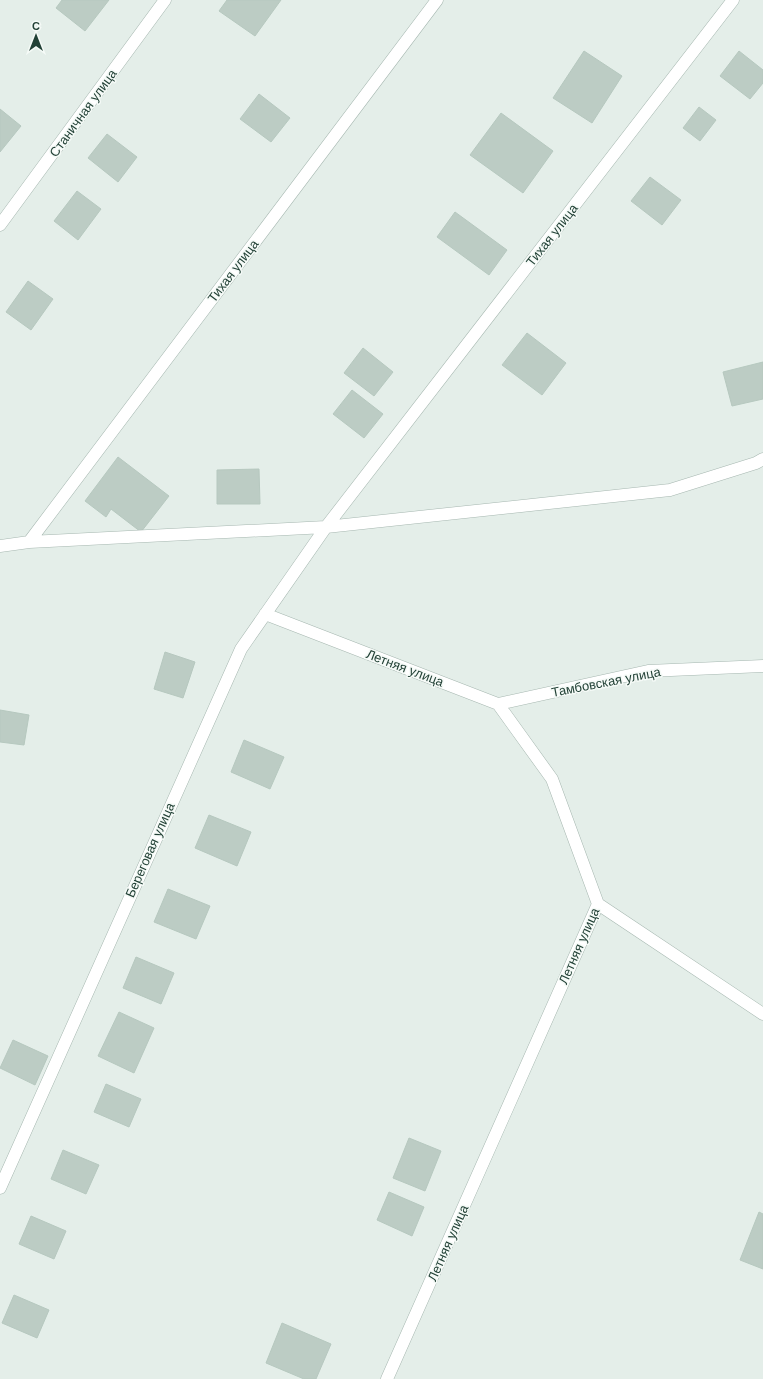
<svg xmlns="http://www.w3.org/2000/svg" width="763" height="1379" font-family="Arial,sans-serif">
  <rect width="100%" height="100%" fill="#e4eee9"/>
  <path fill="#bcccc4" stroke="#b6c8bf" d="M62,0H109L85,31L56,8Z
    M227,0H281L255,36L219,11Z
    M584,51L622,76L592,123L553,98Z
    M739,51L763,70V83L750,99L720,76Z
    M259,94L290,118L271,142L240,119Z
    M699,107L716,120L700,141L683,128Z
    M0,109L21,126L0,152Z
    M501,113L553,151L523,193L470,155Z
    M107,134L137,157L118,182L88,158Z
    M650,177L681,200L662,225L631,201Z
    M77,191L101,209L78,240L54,221Z
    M455,212L507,250L489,275L437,237Z
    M28,281L53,299L31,330L6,312Z
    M527,333L566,363L542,395L502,365Z
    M363,348L393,372L374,396L344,373Z
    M763,362V399L732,406L723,372Z
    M352,390L383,414L364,438L333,414Z
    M118,457L169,496L141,532L111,509L106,517L85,501Z
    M259,469L260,504H217V470Z
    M165,652L195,662L183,698L154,689Z
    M0,710L29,715L24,745L0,742Z
    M244,740L284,757L270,789L231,772Z
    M209,815L251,832L237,866L195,848Z
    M168,889L210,906L196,939L154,922Z
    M136,957L174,973L161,1004L123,988Z
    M119,1012L154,1028L134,1073L98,1056Z
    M13,1040L48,1056L35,1085L0,1068Z
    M106,1084L141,1099L129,1127L94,1112Z
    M409,1138L441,1151L425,1191L393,1178Z
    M63,1150L99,1165L86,1194L51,1179Z
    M389,1192L424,1207L412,1236L377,1220Z
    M759,1212L763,1214V1269L740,1260Z
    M31,1216L66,1231L54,1259L19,1244Z
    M14,1295L49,1310L37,1338L2,1323Z
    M282,1323L331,1344L316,1379H304L266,1363Z"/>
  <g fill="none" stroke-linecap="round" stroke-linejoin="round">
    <defs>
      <path id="minor" d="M0,225L165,0
        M29,542L437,0
        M0,546L29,542L326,527L670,490L756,463L763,459
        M265,614L498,704L552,779L598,904L387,1379
        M498,704L648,671L763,666
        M598,904L763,1014
        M0,1188L241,649L326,527L733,0"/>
    </defs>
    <use href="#minor" stroke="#a6b7b0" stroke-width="13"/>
    <use href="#minor" stroke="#fff" stroke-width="12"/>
  </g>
  <g text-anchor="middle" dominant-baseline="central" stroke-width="3" stroke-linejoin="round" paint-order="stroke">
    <g font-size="13" fill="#224136" stroke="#f5faf7">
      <text transform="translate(83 113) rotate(-54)">Станичная улица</text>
      <text transform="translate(552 235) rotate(-52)">Тихая улица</text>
      <text transform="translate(233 271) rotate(-53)">Тихая улица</text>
      <text transform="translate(405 668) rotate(21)">Летняя улица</text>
      <text transform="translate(606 682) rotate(-11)">Тамбовская улица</text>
      <text transform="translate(150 850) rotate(-66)">Береговая улица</text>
      <text transform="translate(579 946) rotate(-66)">Летняя улица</text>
      <text transform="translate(448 1243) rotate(-66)">Летняя улица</text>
    </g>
  </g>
  <g transform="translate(36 36)" stroke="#f5faf7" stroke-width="3" paint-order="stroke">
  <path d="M0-3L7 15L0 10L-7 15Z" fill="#224136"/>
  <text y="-6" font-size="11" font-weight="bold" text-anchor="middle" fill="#224136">С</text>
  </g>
</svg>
